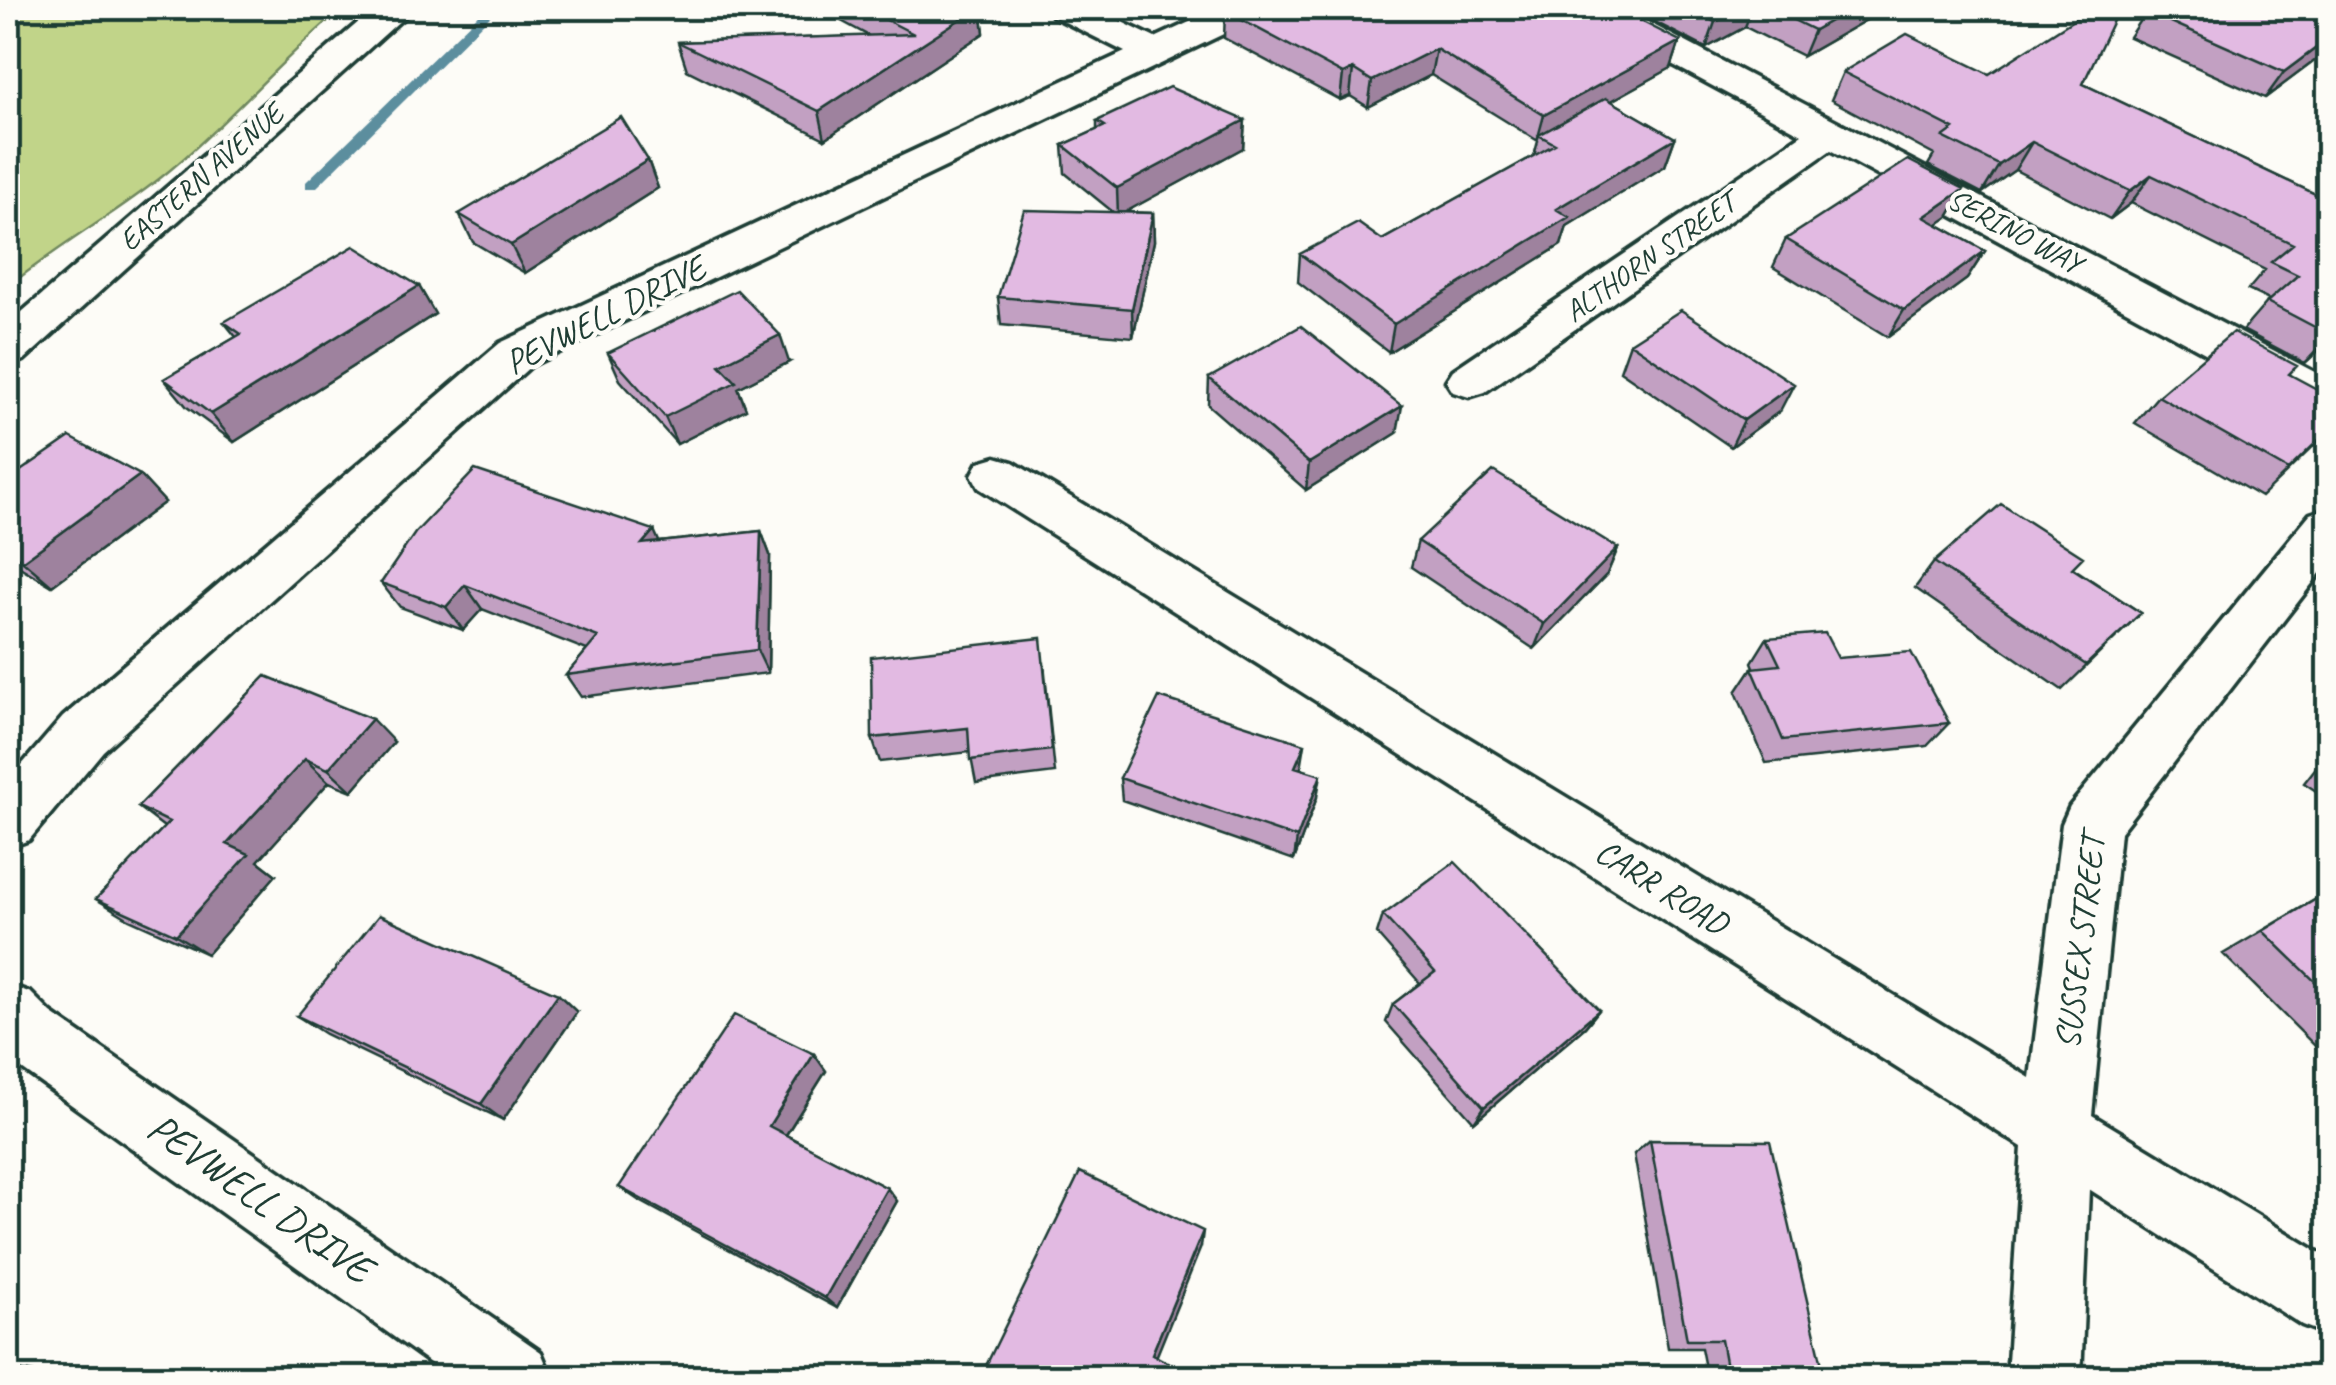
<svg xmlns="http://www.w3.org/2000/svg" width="2336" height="1385" font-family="Caveat,sans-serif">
  <rect width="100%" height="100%" fill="#fdfcf7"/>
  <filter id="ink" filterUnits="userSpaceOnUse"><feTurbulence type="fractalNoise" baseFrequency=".01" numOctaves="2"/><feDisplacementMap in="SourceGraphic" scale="20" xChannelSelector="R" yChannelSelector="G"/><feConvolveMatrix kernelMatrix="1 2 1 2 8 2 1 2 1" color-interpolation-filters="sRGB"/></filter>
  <g filter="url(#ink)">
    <path fill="#c1d489" stroke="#70885e" stroke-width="2.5" d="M8,8H343C282,58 231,120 169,171C117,214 58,245 8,287Z"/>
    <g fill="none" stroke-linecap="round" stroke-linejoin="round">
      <path fill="#5c8e9e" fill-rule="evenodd" d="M485,8H498L316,188H306V182Z"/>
      <defs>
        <path id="minor" d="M375,8H414L24,360L8,364V324Z
          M1048,8H1093L1155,38L1220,8H1266L1261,16L532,365L103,751L29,840L8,848V781L63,717L500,343L1125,52L1053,16Z
          M1577,8H1621L2328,379V415L2312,411L1831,150L1485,392L1469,397L1453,392L1446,381L1453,370L1802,134L1582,16Z
          M996,457L1013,462L2030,1078L2062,824L2070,806L2310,514L2328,508V563L2120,832L2092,1115L2328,1258V1335L2302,1325L2089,1189L2081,1378H2007L2022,1147L979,488L972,475L979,462Z
          M8,984L31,993L51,1013L541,1352L552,1378H451L8,1059Z"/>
      </defs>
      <use href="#minor" stroke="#1f3d34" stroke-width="7"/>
      <use href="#minor" fill="#fdfcf7" fill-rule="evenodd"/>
    </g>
    <path fill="#c2a0c2" stroke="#1f3d34" stroke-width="2.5" d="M817,8H981L984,33L825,139L687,70L678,42L869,36Z
      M1167,8H1213L1188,19Z
      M1628,8H1887L1803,56L1745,27L1706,48Z
      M2150,8H2328V49L2325,53L2265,98L2129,37L2146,11Z
      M1225,11L1680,41L1671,68L1611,101L1675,138L1665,166L1567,226L1561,245L1389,352L1298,282L1300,254L1382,240L1534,156L1538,141L1431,75L1368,107L1350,96L1340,100L1224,38Z
      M1843,72L1989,74L2083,84L2328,200V342L2305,363L2243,330L2269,300L2248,290L2265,270L2131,203L2110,219L2015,170L1982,193L1928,165L1934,155L1831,100Z
      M1245,120L1243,148L1125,212L1153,213L1154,241L1133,337L1001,325L998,297L1113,212L1065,173L1063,145L1097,130V121Z
      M648,160L658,188L525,273L473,242L459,214Z
      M1964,189L1948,217L1937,224L1985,251L1967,279L1888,337L1773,267L1786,239Z
      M419,286L435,314L234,442L187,407L164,379L236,337L224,322Z
      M1630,343L1780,411L1731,447L1620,371Z
      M608,353L789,362L738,388L746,409L677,444L620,380Z
      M2290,374L2328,432L2261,497L2135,423L2158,396Z
      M1209,378L1397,433L1306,490L1208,405Z
      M8,470L16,474L140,475L165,502L52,586L8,560Z
      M761,531L770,555L768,673L581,697L566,675L587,650L482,609L463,630L400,607L381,583L659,542Z
      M1418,541L1618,548L1607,574L1534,649L1411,567Z
      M1934,562L2073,568L2141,613L2062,690L1915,588Z
      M1767,638L1838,658L1949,723L1927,746L1766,763L1736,692L1752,668L1754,667L1752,662Z
      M1044,663L1055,773L976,783L970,752L880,762L872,738Z
      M266,676L394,742L352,791L329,782L258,861L276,875L207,954L129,919L96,899L164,827L138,807Z
      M2328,752V799L2304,783Z
      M1301,768L1317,797L1294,860L1122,800L1120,778Z
      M2328,892V1059L2223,954Z
      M1383,915L1599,1010L1585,1027L1474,1122L1386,1022L1393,1004L1420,983L1377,934Z
      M577,1012L503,1120L325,1034L297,1016Z
      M814,1054L826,1071L786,1135L887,1188L897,1201L837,1308L638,1200L619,1187Z
      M1650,1140L1825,1378H1707L1701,1348H1668L1634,1154Z"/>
    <path fill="#9e829e" stroke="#1f3d34" stroke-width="2.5" d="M977,8H981L984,33L825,139L819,111Z
      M1188,8H1213L1188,19Z
      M1742,8H1752L1745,27L1706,48L1715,22Z
      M1853,8H1887L1803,56L1814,30Z
      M2328,39V49L2325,53L2265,98L2284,72Z
      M1680,41L1671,68L1544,138L1539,135L1537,141L1544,115Z
      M1436,49L1431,75L1368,107L1372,81Z
      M1353,69L1350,96L1340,100L1343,74Z
      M1245,120L1243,148L1118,216L1117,188Z
      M1675,138L1665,166L1567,226L1561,245L1389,352L1394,324L1556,209Z
      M2032,142L2015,170L1982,193L1999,165Z
      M648,160L658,188L525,273L511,245Z
      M2151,175L2131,203L2110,219L2130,191Z
      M1964,189L1948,217L1908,245L1924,217Z
      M1153,213L1154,241L1133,337L1132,309Z
      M1985,251L1967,279L1888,337L1904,310Z
      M419,286L435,314L234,442L211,414Z
      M780,335L789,362L738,388L746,409L677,444L665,417L720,365Z
      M2328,338V342L2305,363Z
      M1794,384L1780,411L1731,447L1744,420Z
      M1402,406L1397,433L1306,490L1309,463Z
      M140,475L165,502L52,586L23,561Z
      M654,530L665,555L642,544Z
      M761,531L770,555L768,673L757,650Z
      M1618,548L1607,574L1534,649L1544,624Z
      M465,585L482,609L463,630L446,607Z
      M372,719L394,742L352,791L328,769Z
      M1305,744L1301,768L1292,790L1295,767Z
      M305,759L329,782L258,861L276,875L207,954L176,935L227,844Z
      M1321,775L1317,797L1294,860L1297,838Z
      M558,994L577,1012L503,1120L481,1104Z
      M1599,1010L1585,1027L1474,1122L1484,1107Z
      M814,1054L826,1071L782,1141L769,1126Z
      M887,1188L897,1201L837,1308L825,1298Z
      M1203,1231L1201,1247L1153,1365L1152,1354Z
      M8,1368L59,1378H15L8,1372Z"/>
    <path fill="#e2bae2" stroke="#1f3d34" stroke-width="2.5" d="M863,8H977L819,111L678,42L914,34Z
      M1233,8H1615L1680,41L1544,115L1436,49L1372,81L1353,69L1343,74L1225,11Z
      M1688,8H1742L1715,22Z
      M1769,8H1853L1814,30Z
      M2092,8H2119L2083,84L2328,200V334L2267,302L2298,275L2271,262L2293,244L2151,175L2130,191L2032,142L1999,165L1943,137L1954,129L1843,72L1907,34L1989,74Z
      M2150,8H2292L2328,21V39L2284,72L2146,11Z
      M1169,87L1245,120L1117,188L1063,145L1105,126L1097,121Z
      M1606,98L1675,138L1556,209L1569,217L1394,324L1300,254L1358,223L1382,240L1555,144L1539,135Z
      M621,117L648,160L511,245L459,214Z
      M1908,160L1964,189L1924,217L1985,251L1904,310L1786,239Z
      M1024,210L1153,213L1132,309L998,297Z
      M354,246L419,286L211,414L164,379L241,334L224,322Z
      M737,290L780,335L720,365L736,382L665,417L608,353Z
      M1681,310L1794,384L1744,420L1630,343Z
      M1301,326L1402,406L1309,463L1209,378Z
      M2233,332L2297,366L2289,374L2328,395V431L2288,470L2158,396Z
      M70,437L140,475L23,561L8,551V470L16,474Z
      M475,470L654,530L642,544L761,531L757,650L566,675L598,637L465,585L446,607L381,583L415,533Z
      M1493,471L1618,548L1544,624L1418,541Z
      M2001,504L2083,557L2072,568L2141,613L2086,665L1934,562Z
      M1825,633L1838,658L1911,652L1949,723L1783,740L1752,668L1780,665L1767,638Z
      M1041,638L1052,750L970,760L968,728L872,738L871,657Z
      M266,676L372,719L328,769L305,759L227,844L249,854L176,935L96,899L169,822L138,807Z
      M1159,697L1305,744L1295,767L1321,775L1297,838L1120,778Z
      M1455,862L1599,1010L1484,1107L1393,1004L1435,972L1383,915Z
      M2328,892V994L2263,931Z
      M379,915L558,994L481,1104L297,1016Z
      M734,1015L814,1054L769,1126L887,1188L825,1298L619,1187Z
      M1650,1140L1770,1141L1825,1378H1728L1721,1340H1687Z
      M1080,1172L1203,1231L1152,1354L1196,1378H980Z"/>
  </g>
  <g text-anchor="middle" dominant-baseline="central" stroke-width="9" stroke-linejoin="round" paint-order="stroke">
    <g font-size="30" fill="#1f3d34" stroke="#fdfcf7">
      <text transform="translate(201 177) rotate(-41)">EASTERN AVENUE</text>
      <text transform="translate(2015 231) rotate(28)">SERINO WAY</text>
      <text transform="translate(1650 257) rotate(-35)">ALTHORN STREET</text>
    </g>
    <g font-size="35" fill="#1f3d34" stroke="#fdfcf7">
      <text transform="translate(605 315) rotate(-27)">PEVWELL DRIVE</text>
      <text transform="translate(1662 887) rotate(32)">CARR ROAD</text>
      <text transform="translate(2080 942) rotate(-83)">SUSSEX STREET</text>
    </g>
    <g font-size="42" fill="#1f3d34" stroke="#fdfcf7">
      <text transform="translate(260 1198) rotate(35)">PEVWELL DRIVE</text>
    </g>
  </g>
  <rect width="2336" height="1385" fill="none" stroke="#fdfcf7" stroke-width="40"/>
  <rect x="20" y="20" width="2296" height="1345" fill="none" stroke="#1f3d34" stroke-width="4" filter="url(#ink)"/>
</svg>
